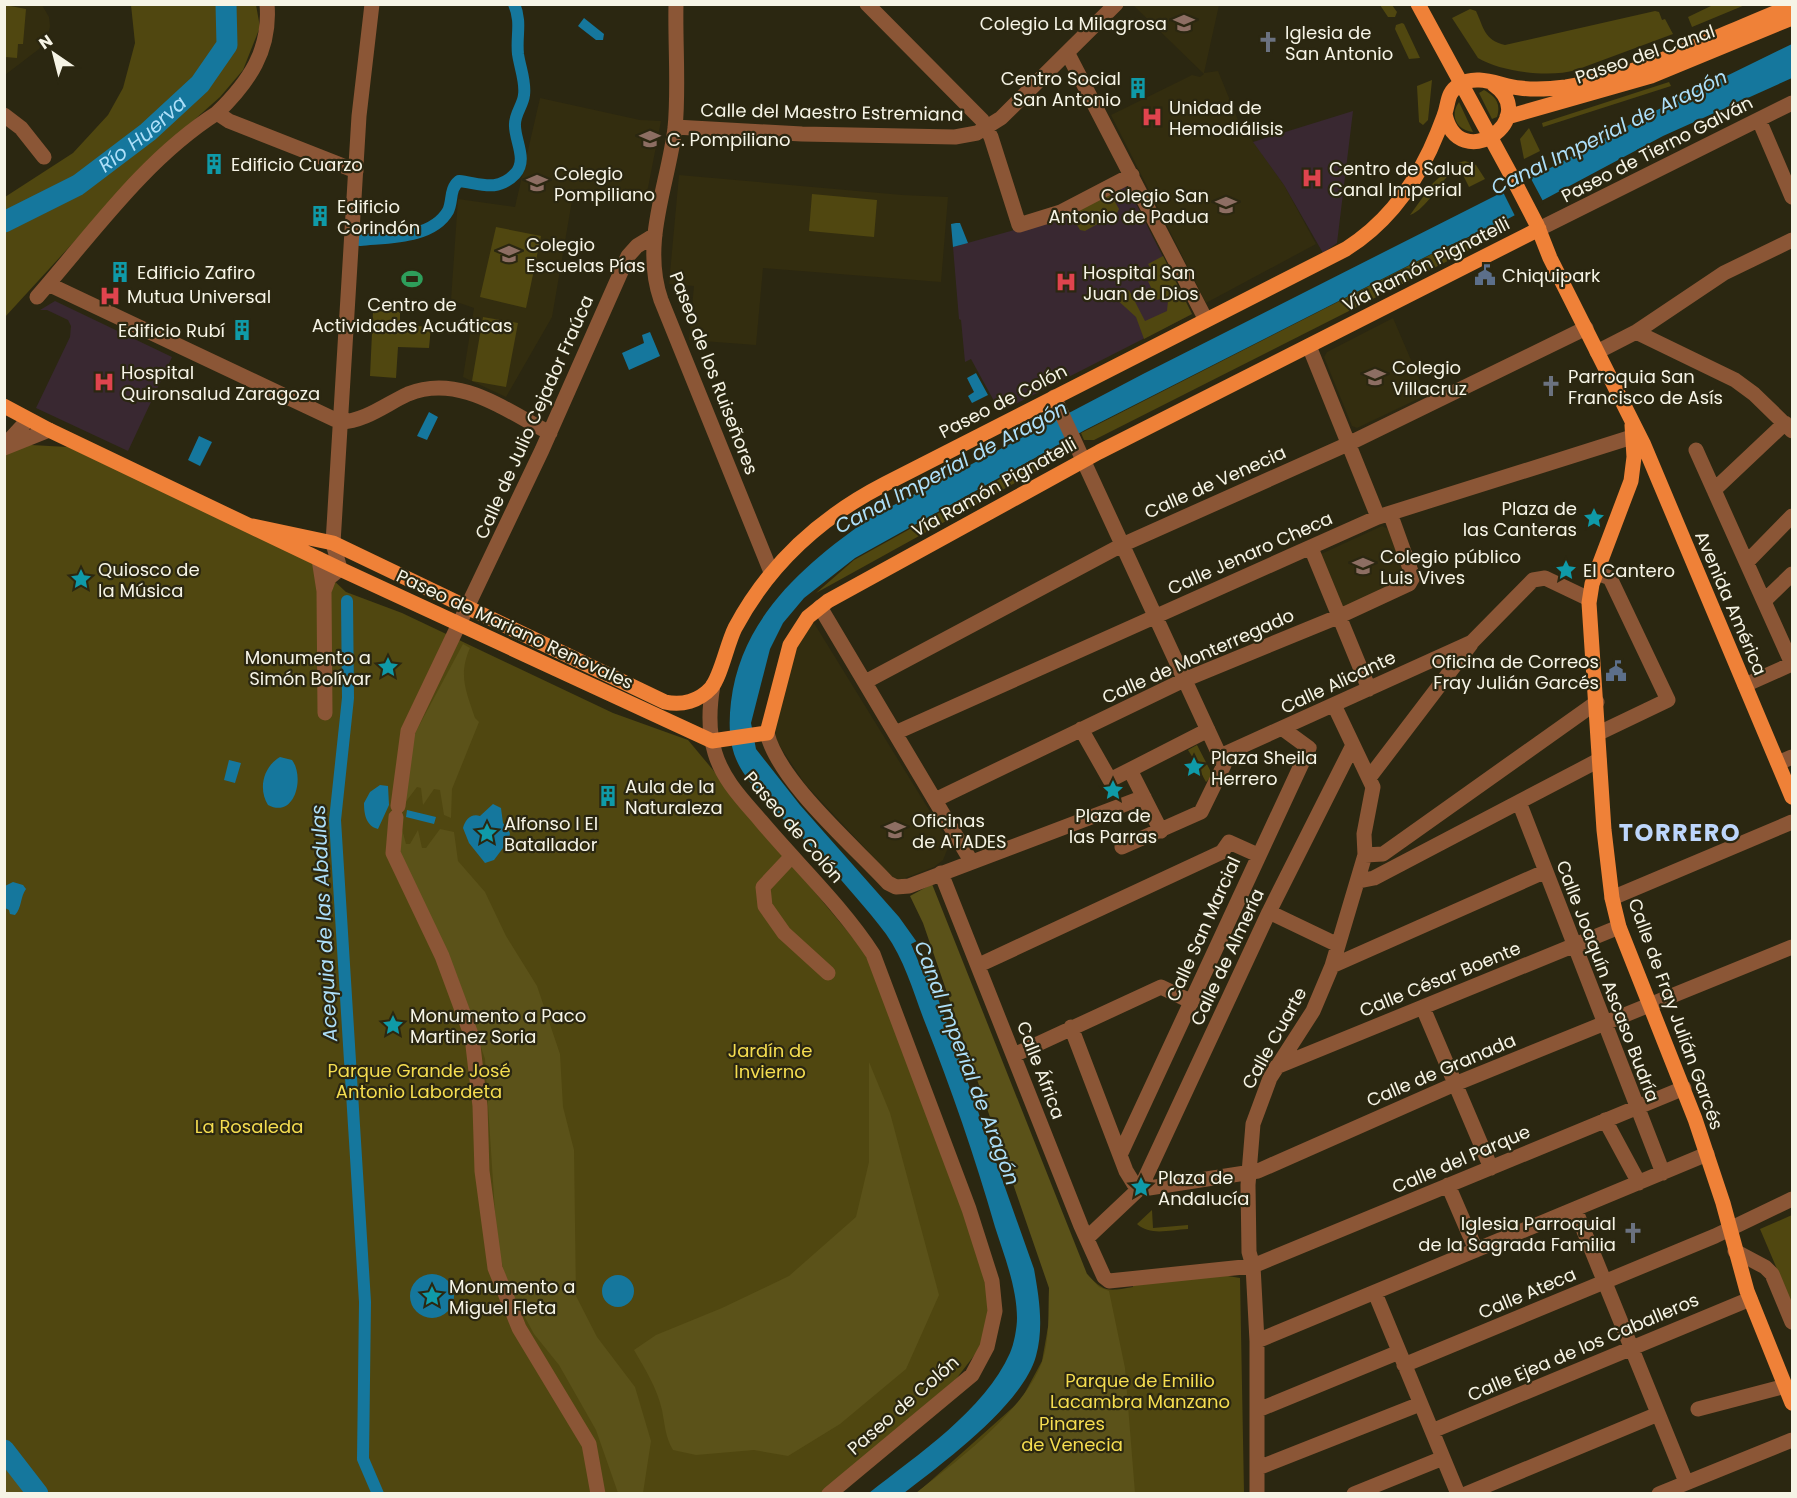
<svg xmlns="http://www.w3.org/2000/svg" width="1797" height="1498" font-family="Poppins,sans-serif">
  <rect width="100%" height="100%" fill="#2b2711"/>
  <path fill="#332d0f" d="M5,5H42L49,17L50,26L48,35L39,49L5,75Z
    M1133,5H1219L1204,73L1218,71L1238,120L1284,185L1316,244L1206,303L1111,115L1178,82L1192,75L1200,77L1204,74Z
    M540,98L640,120L661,121L645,203L574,189L552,317L506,397L463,377L474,308L451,300L458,199L515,207Z
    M679,175L902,195L948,197L941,282L763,268L756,345L689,340L694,286L669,284Z
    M1393,318L1426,395L1357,428L1352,426L1324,357L1327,352Z
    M1382,526L1388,529L1406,578L1346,607L1340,605L1319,555Z
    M814,623L947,839V850L943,860L934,867L900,880L892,877L805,784L777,742L774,731L791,653L809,624Z"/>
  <path fill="#392831" d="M1353,111L1337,243L1323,253L1284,185L1253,142Z
    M1126,184L1192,314L1000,412L971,359L965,362L961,320L959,319L953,247L1065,216Z
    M55,301L172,357L128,451L36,408L70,337L71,326L68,320L47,310H40Z"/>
  <path fill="#504710" d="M5,5L26,9L23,44H18L17,58L5,57Z
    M131,5H256L260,27L243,70L220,97L149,160L5,317V197L73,153L108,115L123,88L135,43Z
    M1380,5H1392L1397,12L1395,17H1388Z
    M1713,5V4L1745,5L1692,27L1688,17Z
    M1470,9L1476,11C1484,28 1484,40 1505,45L1655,11L1659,12L1662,20L1665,19L1673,34L1576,70C1550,78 1501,72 1478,58L1452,18Z
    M1402,23L1404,24L1420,58L1409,59L1395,29L1396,25Z
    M1432,80L1428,120L1423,125L1419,122L1417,86Z
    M1669,82L1671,86L1543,127L1542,123Z
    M1484,90C1492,95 1502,100 1497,117L1492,119L1479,93Z
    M1459,102L1473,132C1457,130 1449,116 1459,102Z
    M1529,128L1540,151L1524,159L1520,139Z
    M1465,161L1476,165L1485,179L1469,187L1457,163Z
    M1453,165L1455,169C1439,182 1427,209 1410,215L1433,183Z
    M1110,193L1119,209L1117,213L1085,231L1080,230L1070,213Z
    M812,194L877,200L874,237L809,231Z
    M1500,224L1505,232L1094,440H1084L1081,433L1430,255Z
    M496,227L541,236L526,308L480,297Z
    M1163,256L1192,314L1144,339L1136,317L1114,297L1129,290L1145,321L1167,311L1168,301L1163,298L1157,300L1146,277L1153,273L1148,264Z
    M373,311L400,312V325L431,327L429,348L398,347L396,378L370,376Z
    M483,317L518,323L506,387L472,381Z
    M5,432L31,445L68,447L313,561L346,592L402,613L613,713L688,740L869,957L967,1207L990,1289L989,1313L980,1348L956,1379L821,1493H45L5,1445Z
    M1063,444L1060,458L816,593L854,560Z
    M1197,745L1211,772V777L1206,782L1200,771L1201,763L1193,758L1188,750Z
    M1152,1210L1153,1228L1188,1225V1229C1169,1230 1150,1236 1137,1224Z
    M1792,1215V1301L1791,1302L1760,1229Z
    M1087,1274C1104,1293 1109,1291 1133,1287V1284L1222,1275L1240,1278L1244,1493L916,1494L1021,1400L1042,1361L1048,1327Z"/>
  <path fill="#5b5219" d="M463,644L470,648C458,675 466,691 475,718L479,722L452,789L451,818L444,815L440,790L434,789L423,805L421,788L417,787L404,804L413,737Z
    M400,822L406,844H410L418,830L422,848H426L440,829L454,832L458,861L485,892L506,936L537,986L560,1054L563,1107L574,1150L576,1296L597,1337L635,1387L651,1441L643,1493H618L596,1430L559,1365L534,1334L507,1284L497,1243L485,1059L457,976L398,853Z
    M932,884L1087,1274L1099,1287L1109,1291L1125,1368L1135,1493H916C957,1461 1024,1411 1042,1362C1050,1339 1048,1312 1049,1288L923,923L910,896Z
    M869,1062L890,1113L939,1295L906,1369L840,1424L788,1456L754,1450L696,1455L673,1450C665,1436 665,1425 662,1410C657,1388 645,1369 634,1350L656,1335L722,1308L789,1276L856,1217L869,1162Z
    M5,1445L45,1493H5Z"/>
  <path fill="#15779d" d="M584,18L604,34L603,40H596L578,26Z
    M1792,44V78L1663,136L1502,222L1437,251L1085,430L855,558L804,598L783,623L770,649L751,723L756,749L800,805L899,917L919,945L1034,1269C1039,1297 1044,1327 1036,1356C1023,1404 943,1463 904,1493H869C917,1455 985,1410 1010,1353C1014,1344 1017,1328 1017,1318C1017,1288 1004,1255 995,1227C975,1157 951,1088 924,1020C913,991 904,959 886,934C868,910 841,880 821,857C796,830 766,806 745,775C729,753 728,728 731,702C741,616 807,562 873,516L1143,374L1552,167L1653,112Z
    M956,223H960L968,243L953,247L951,224Z
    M650,332L660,356L629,370L622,353L644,343L642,335Z
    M976,373L988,395L972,403L968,396L974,392L967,378Z
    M429,412L438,417L427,440L417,436Z
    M199,436L212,442L200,466L188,460Z
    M280,757L292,760C305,777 295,819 268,805C258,789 263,767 280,757Z
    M229,760L241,763L235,783L224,780Z
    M380,785L388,786L389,805L378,829C366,826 364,814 364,803L370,792Z
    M493,804L501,808L503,823L510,833L509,840L494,860L485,863L469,843L463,828C465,820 471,813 480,816Z
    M407,810L436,817L434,824L406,817Z
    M13,882L23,885L26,889C20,897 22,908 15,915L10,914L9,910L5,908V886Z
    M410 1296a22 22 0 1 1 44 0a22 22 0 1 1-44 0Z
    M602 1291a16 16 0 1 1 32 0a16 16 0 1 1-32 0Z"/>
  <path fill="#2b2711" d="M1529,175L1544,203L1516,218L1501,188Z
    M917,941L930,973L925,977L911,944Z"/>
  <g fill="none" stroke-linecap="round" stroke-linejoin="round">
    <path stroke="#15779d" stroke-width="12" d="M360,240C387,237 432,239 448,211C453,201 449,189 459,181C479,183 497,193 515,174C528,160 515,141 515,126C514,114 523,106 524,95C526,82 520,68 518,54C516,36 522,22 514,4
      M347,601L348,698L335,820L365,1302L363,1459L378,1494"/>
    <g stroke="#15779d" stroke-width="21">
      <path id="s1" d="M4,222L78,185L148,132L200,84L227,45L226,4"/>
      <path d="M4,1450L38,1494"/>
    </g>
    <path stroke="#8b5636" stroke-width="15" d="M676,4C675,43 679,90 675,128C668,185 641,243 661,300L771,572
      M867,4L982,120L991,137L1019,225L1061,212L1132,175
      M1068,54L1206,320
      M217,113C249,82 271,50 267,4
      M4,115L21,128L44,157
      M1759,120L1792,197
      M675,127L802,134L955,137L977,133L1001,118L1116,4
      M1539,229L1792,103
      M48,284L340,422C366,421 386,404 408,394C459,373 506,411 550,433
      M37,297C93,233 145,159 217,113L229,121L356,171
      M1636,332L1735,380L1754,394L1792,431
      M1309,346L1378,517
      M1597,352L1636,332L1724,273L1792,240
      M1054,397L1224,765L1201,812L1122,847
      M4,446L25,423
      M4,448L49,430
      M1696,450L1792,664
      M1714,490L1785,423
      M1311,548L1369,689
      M319,559L324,591L325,713
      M1747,562L1792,516
      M1597,573L1610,578L1668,700L1599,733
      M324,591L329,578L340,569L333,543L359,116L372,4
      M1764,601L1792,574
      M820,607L971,861
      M865,682L1122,545L1348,444L1586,328
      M713,685C709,708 708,731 715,753C723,780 743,800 761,821C798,865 841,905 873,954L969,1209L992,1281L995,1311L987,1347L972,1375L829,1494
      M1745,685L1792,664
      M1081,729L1110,780L1208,730
      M767,733C778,781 855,847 888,883L896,887L909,886L1144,797
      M895,733L1378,517L1632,437
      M1220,756L1472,642L1533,580L1545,578L1589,599
      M1778,763L1792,757
      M1130,770L1161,831
      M1369,778L1471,644
      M935,800L1184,680L1340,616L1409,584L1413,577L1390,513
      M1519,802L1663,1173
      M398,806L408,731L542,450L628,256L637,246L655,235
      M396,817L393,853L442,956L472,1037L480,1106L482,1171L495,1268L519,1328L589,1444L598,1494
      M1365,855L1383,854L1597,702
      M791,857L763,887L765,906L784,933L828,973
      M941,873L1081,1226L1104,1277L1109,1281L1253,1266L1684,1088
      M1359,881L1374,878L1599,760
      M1612,898L1792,822
      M1269,912L1338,945
      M979,965L1222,852L1229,842L1258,855
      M1332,966L1544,872
      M1423,1008L1491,1168
      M1071,1027L1126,1171L1134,1184L1149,1188L1258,1171L1455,1084L1792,947
      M1014,1055L1161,987L1192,1002
      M1276,1067L1619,927
      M1605,1120L1639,1183
      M1120,1155L1309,748L1283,729
      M1448,1185L1476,1250
      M1575,1209L1686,1482
      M1087,1238L1141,1187L1269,912L1353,745
      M1735,1251L1765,1267L1772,1274L1792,1322
      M1375,1293L1458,1494
      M1257,1341L1707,1154
      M1404,1365L1715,1236L1792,1199
      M1698,1409L1786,1386
      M1258,1410L1399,1352
      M1432,1431L1750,1299
      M1258,1468L1420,1404
      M1257,1494V1341L1253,1266L1249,1252L1248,1185L1253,1124L1270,1078L1313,1011L1332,966L1365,855L1364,834L1373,787L1334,705
      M1354,1494L1443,1458
      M1466,1494L1658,1414
      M1659,1494L1792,1440"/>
    <path stroke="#ef8138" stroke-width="15" d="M1418,4L1511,175L1537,225L1550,258L1643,443L1792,797
      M1445,114C1458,176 1543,119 1493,84
      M1507,117L1651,76L1792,18
      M4,406L49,430L340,569L712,741L767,733L790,645L808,617L828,601L1099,452L1539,229
      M1632,425L1634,457L1631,481L1592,584L1589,603L1604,830L1612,898L1619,927L1695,1119L1723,1203L1747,1291L1792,1403
      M253,526L333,543L665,702C682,706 699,701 711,688C721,676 727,644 735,628C769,564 821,517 885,484L1346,249C1384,225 1411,190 1430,150C1435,139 1440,127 1444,116C1449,104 1446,93 1459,85C1477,73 1500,86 1520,88C1535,90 1550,89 1566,87C1644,75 1719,34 1792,6"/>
  </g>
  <defs>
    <symbol id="school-bare" viewBox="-9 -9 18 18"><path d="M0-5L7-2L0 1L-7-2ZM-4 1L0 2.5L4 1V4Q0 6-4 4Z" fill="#8d6e63" stroke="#2b2711" stroke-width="2.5" paint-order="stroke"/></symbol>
    <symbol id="church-bare" viewBox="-9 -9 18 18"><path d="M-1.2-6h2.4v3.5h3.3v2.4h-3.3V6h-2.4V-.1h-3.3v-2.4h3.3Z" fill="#6b7280" stroke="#2b2711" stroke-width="2.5" paint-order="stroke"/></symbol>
    <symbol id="building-bare" viewBox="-9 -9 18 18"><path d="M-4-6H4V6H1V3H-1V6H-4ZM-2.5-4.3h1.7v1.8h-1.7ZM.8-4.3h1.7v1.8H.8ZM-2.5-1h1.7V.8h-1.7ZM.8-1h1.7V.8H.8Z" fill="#0f9aa8" stroke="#2b2711" stroke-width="2.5" paint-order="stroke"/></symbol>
    <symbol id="hospital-bare" viewBox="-9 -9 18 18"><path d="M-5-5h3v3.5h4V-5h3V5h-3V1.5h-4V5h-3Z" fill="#e0444e" stroke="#2b2711" stroke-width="2.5" paint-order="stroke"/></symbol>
    <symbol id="university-bare" viewBox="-9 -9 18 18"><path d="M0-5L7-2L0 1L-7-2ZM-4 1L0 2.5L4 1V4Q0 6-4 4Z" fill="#8d6e63" stroke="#2b2711" stroke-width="2.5" paint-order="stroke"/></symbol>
    <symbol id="civic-bare" viewBox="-9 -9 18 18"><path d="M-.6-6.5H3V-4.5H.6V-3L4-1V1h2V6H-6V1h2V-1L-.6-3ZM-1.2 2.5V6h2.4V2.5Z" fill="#5c6f8a" stroke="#2b2711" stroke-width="2.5" paint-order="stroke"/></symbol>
    <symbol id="stadium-bare" viewBox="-9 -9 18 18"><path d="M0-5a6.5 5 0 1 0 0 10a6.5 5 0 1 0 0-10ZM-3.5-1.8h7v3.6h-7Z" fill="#2e9e5b" stroke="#2b2711" stroke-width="2.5" paint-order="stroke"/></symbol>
    <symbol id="sight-bare" viewBox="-9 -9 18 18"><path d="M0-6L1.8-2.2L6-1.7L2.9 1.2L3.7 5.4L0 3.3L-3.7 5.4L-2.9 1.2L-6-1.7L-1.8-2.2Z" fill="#0f9aa8" stroke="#2b2711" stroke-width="2.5" paint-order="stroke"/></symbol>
  </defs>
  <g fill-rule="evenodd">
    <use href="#school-bare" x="1169" y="8" width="30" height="30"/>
    <use href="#church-bare" x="1253" y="27" width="30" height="30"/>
    <use href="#building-bare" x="1123" y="73" width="30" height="30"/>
    <use href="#hospital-bare" x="1137" y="102" width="30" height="30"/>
    <use href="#university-bare" x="635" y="124" width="30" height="30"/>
    <use href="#building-bare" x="199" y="149" width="30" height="30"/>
    <use href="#hospital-bare" x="1297" y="163" width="30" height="30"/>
    <use href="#school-bare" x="522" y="168" width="30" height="30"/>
    <use href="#school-bare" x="1211" y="190" width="30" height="30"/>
    <use href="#building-bare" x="305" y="201" width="30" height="30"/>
    <use href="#school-bare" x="494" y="239" width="30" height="30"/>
    <use href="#building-bare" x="105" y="257" width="30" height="30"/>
    <use href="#civic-bare" x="1470" y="260" width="30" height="30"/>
    <use href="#stadium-bare" x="397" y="264" width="30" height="30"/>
    <use href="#hospital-bare" x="1051" y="267" width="30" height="30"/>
    <use href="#hospital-bare" x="95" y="281" width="30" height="30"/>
    <use href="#building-bare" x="227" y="315" width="30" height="30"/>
    <use href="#school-bare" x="1360" y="362" width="30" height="30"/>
    <use href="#hospital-bare" x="89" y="367" width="30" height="30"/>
    <use href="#church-bare" x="1536" y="371" width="30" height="30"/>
    <use href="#sight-bare" x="1579" y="503" width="30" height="30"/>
    <use href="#school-bare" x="1348" y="551" width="30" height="30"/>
    <use href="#sight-bare" x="1551" y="555" width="30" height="30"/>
    <use href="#sight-bare" x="66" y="564" width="30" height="30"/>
    <use href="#sight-bare" x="373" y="652" width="30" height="30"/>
    <use href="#civic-bare" x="1601" y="656" width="30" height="30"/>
    <use href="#sight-bare" x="1179" y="752" width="30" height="30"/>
    <use href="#sight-bare" x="1098" y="775" width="30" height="30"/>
    <use href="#building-bare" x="593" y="781" width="30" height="30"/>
    <use href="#school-bare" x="880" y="815" width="30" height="30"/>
    <use href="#sight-bare" x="472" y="818" width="30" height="30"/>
    <use href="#sight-bare" x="378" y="1010" width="30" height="30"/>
    <use href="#sight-bare" x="1126" y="1172" width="30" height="30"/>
    <use href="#church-bare" x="1618" y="1218" width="30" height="30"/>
    <use href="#sight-bare" x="417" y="1281" width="30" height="30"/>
  </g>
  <g text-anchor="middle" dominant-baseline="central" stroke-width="4.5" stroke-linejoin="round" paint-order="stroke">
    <g font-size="18" fill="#f6f4e6" stroke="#2b2711" text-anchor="start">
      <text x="1167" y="23" text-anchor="end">Colegio La Milagrosa</text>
      <text x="1285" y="32">Iglesia de<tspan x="1285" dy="21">San Antonio</tspan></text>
      <text x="1121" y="78" text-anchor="end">Centro Social<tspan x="1121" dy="21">San Antonio</tspan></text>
      <text x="1169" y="107">Unidad de<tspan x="1169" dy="21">Hemodiálisis</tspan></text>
      <text x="667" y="139">C. Pompiliano</text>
      <text x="231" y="164">Edificio Cuarzo</text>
      <text x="1329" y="168">Centro de Salud<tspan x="1329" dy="21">Canal Imperial</tspan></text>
      <text x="554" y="173">Colegio<tspan x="554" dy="21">Pompiliano</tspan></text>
      <text x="1209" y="195" text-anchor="end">Colegio San<tspan x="1209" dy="21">Antonio de Padua</tspan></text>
      <text x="337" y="206">Edificio<tspan x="337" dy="21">Corindón</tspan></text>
      <text x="526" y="244">Colegio<tspan x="526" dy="21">Escuelas Pías</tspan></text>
      <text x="137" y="272">Edificio Zafiro</text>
      <text x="1083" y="272">Hospital San<tspan x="1083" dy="21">Juan de Dios</tspan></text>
      <text x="1502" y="275">Chiquipark</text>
      <text x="127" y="296">Mutua Universal</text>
      <text x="412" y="304" text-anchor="middle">Centro de<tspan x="412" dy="21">Actividades Acuáticas</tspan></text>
      <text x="225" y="330" text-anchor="end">Edificio Rubí</text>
      <text x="1392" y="367">Colegio<tspan x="1392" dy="21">Villacruz</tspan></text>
      <text x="121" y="372">Hospital<tspan x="121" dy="21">Quironsalud Zaragoza</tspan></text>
      <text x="1568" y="376">Parroquia San<tspan x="1568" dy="21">Francisco de Asís</tspan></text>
      <text x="1577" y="508" text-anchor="end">Plaza de<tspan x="1577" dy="21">las Canteras</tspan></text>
      <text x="1380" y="556">Colegio público<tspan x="1380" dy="21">Luis Vives</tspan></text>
      <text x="98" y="569">Quiosco de<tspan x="98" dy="21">la Música</tspan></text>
      <text x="1583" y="570">El Cantero</text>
      <text x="371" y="657" text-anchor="end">Monumento a<tspan x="371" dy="21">Simón Bolívar</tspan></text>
      <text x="1599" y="661" text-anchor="end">Oficina de Correos<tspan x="1599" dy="21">Fray Julián Garcés</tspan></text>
      <text x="1211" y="757">Plaza Sheila<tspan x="1211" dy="21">Herrero</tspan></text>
      <text x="625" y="786">Aula de la<tspan x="625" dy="21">Naturaleza</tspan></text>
      <text x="1113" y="815" text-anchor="middle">Plaza de<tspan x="1113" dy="21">las Parras</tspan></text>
      <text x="912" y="820">Oficinas<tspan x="912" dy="21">de ATADES</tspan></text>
      <text x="504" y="823">Alfonso I El<tspan x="504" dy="21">Batallador</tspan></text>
      <text x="410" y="1015">Monumento a Paco<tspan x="410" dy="21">Martinez Soria</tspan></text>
      <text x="1158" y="1177">Plaza de<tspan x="1158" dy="21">Andalucía</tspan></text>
      <text x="1616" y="1223" text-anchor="end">Iglesia Parroquial<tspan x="1616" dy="21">de la Sagrada Familia</tspan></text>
      <text x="449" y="1286">Monumento a<tspan x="449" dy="21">Miguel Fleta</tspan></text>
    </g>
    <g font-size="18" fill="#f6f4e6" stroke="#2b2711">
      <text transform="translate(1645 54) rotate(-19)">Paseo del Canal</text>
      <text transform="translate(832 112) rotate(1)">Calle del Maestro Estremiana</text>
      <text transform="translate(1657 149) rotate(-27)">Paseo de Tierno Galván</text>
      <text transform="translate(1426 264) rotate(-27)">Vía Ramón Pignatelli</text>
      <text transform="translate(714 373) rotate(69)">Paseo de los Ruiseñores</text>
      <text transform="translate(1003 401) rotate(-27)">Paseo de Colón</text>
      <text transform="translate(534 417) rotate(-66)">Calle de Julio Cejador Fraúca</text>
      <text transform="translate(1215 482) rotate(-24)">Calle de Venecia</text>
      <text transform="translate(994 487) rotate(-29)">Vía Ramón Pignatelli</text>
      <text transform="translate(1250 553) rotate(-24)">Calle Jenaro Checa</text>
      <text transform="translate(1731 603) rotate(67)">Avenida América</text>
      <text transform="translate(515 629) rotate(25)">Paseo de Mariano Renovales</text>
      <text transform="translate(1198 656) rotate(-24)">Calle de Monterregado</text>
      <text transform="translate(1338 682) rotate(-25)">Calle Alicante</text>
      <text transform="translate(794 827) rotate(49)">Paseo de Colón</text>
      <text transform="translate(1203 929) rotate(-66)">Calle San Marcial</text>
      <text transform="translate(1227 957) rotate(-65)">Calle de Almería</text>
      <text transform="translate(1440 979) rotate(-22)">Calle César Boente</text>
      <text transform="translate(1608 981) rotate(69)">Calle Joaquín Ascaso Budría</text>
      <text transform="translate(1676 1014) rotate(70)">Calle de Fray Julián Garcés</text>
      <text transform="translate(1274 1038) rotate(-61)">Calle Cuarte</text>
      <text transform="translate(1041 1070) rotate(69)">Calle África</text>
      <text transform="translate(1441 1070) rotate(-23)">Calle de Granada</text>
      <text transform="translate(1461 1159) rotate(-23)">Calle del Parque</text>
      <text transform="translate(1527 1293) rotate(-23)">Calle Ateca</text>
      <text transform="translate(1583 1347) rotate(-23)">Calle Ejea de los Caballeros</text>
      <text transform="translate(903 1405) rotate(-41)">Paseo de Colón</text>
    </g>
    <g font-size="18" fill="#f5dd50" stroke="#2b2711">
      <text x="770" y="1050">Jardín de<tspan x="770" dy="21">Invierno</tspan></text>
      <text x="419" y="1070">Parque Grande José<tspan x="419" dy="21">Antonio Labordeta</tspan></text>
      <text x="249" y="1126">La Rosaleda</text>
      <text x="1140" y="1380">Parque de Emilio<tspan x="1140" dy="21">Lacambra Manzano</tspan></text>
      <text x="1072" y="1423">Pinares<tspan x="1072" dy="21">de Venecia</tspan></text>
    </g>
    <g font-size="20" font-style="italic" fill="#addff9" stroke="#2b2711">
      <text transform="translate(1609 132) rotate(-26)">Canal Imperial de Aragón</text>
      <text stroke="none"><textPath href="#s1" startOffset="165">Río Huerva</textPath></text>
      <text transform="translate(951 467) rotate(-28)">Canal Imperial de Aragón</text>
      <text transform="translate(324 923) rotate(-93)">Acequia de las Abdulas</text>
      <text transform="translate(967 1063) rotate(69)">Canal Imperial de Aragón</text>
    </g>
    <g font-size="24" font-weight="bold" letter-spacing="1.5" fill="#bdd6fc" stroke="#2b2711">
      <text x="1680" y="832">TORRERO</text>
    </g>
  </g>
  <rect width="1797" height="1498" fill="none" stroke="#f6f4e6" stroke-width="12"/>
  <g transform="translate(54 54) rotate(325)" stroke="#2b2711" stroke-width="4.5" paint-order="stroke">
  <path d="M0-4.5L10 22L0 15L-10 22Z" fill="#f6f4e6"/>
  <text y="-9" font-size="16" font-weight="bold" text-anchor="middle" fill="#f6f4e6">N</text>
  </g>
</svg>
